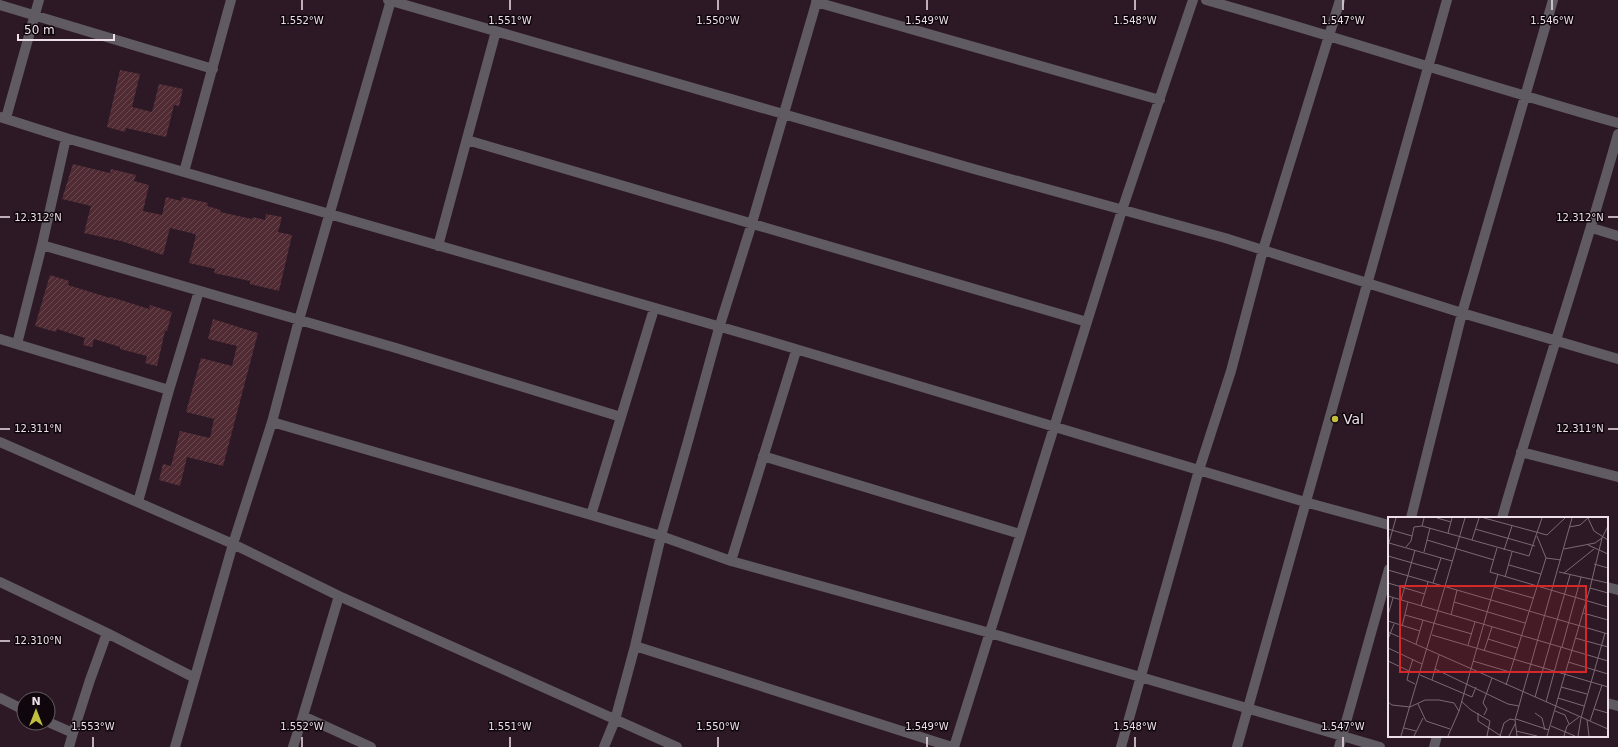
<svg xmlns="http://www.w3.org/2000/svg" width="1618" height="747" font-family="'DejaVu Sans',sans-serif">
  <defs>
    <pattern id="building-hatch" width="6" height="6" patternUnits="userSpaceOnUse"><rect width="6" height="6" fill="#502b33"/><path d="M-1 1l2-2M0 6l6-6M5 7l2-2" fill="none" stroke="#6a4951"/></pattern>
  </defs>
  <rect width="100%" height="100%" fill="#2c1925"/>
  <path fill="url(#building-hatch)" d="M120,70L140,74L132,107L152,112L159,84L183,89L179,106L174,105L166,137L126,128L125,132L107,127Z
    M73,164L110,173L111,169L136,175L134,181L149,185L143,211L162,215L166,197L181,201L182,197L208,203L207,206L221,210L220,212L252,219L253,217L265,220L266,214L282,217L278,232L292,235L279,291L250,284V281L214,273L215,269L189,263L196,235L191,233L170,228L163,255L121,241L84,233L91,206L62,199Z
    M50,275L69,281L68,285L110,298L111,297L149,309L150,305L172,312L167,331H165L157,366L145,363L147,356L120,349V347L94,339L92,347L83,345L85,338L57,329L56,332L35,326Z
    M213,319L258,333L223,466L187,457L180,486L159,480L163,464L171,466L180,431L210,438L214,419L186,412L201,358L232,366L237,346L208,339Z"/>
  <g fill="none" stroke-linecap="round" stroke-linejoin="round">
    <path stroke="#605a62" stroke-width="10" d="M388,0L974,169L1225,238L1462,313L1618,359
      M1206,0C1344,39 1480,84 1618,123
      M816,2L1160,100
      M0,5L213,69
      M0,117L66,138L759,338L1305,502L1389,525
      M6,118L39,0
      M467,140L1087,322
      M184,172L231,0
      M1592,228L1618,236
      M42,245L396,348L621,417
      M438,246L496,31
      M0,339L169,390
      M17,344L42,245L66,138
      M272,422L591,515L661,536L731,561L990,633L1380,747
      M0,442L233,544L339,596L677,747
      M1521,452L1618,477
      M763,456L1020,534
      M138,502L169,390L199,291
      M591,515L654,309
      M1411,518L1462,313L1553,0
      M1502,518C1539,389 1582,263 1618,134
      M731,561L796,351
      M0,582L107,633L193,677
      M1607,587L1618,590
      M635,646L952,747
      M0,698L24,710
      M1607,703L1618,706
      M303,716L339,596
      M48,722L73,733L90,680L107,633
      M69,747L73,733
      M175,747L233,544L272,422L299,320L391,0
      M293,747L303,716L371,747
      M604,747L615,720L635,646L661,536L688,441L719,328L752,223L817,0
      M954,747L1122,210L1193,0
      M1121,747L1199,470L1231,371L1263,250L1340,0
      M1237,747L1447,0
      M1339,747L1389,569
      M1434,747L1437,736"/>
  </g>
  <path fill="none" stroke="#eee0e8" stroke-width="1.5" d="M302,0V10M510,0V10M718,0V10M927,0V10M1135,0V10M1343,0V10M1552,0V10M0,217H10M1608,217H1618M0,429H10M1608,429H1618M0,641H10M93,737V747M302,737V747M510,737V747M718,737V747M927,737V747M1135,737V747M1343,737V747"/>
  <circle fill="#c1be40" stroke="#0f070c" stroke-width="1.5" cx="1335" cy="419" r="4"/>
  <g text-anchor="middle" dominant-baseline="central" stroke-width="3" stroke-linejoin="round" paint-order="stroke">
    <g font-size="14" fill="#eee0e8" stroke="#0f070c" text-anchor="start">
      <text x="1343" y="419">Val</text>
    </g>
  </g>
  <g transform="translate(1388 517)">
    <rect width="220" height="220" fill="#2c1925"/>
    <path fill="none" stroke="#7a6973" stroke-width="1" d="M49,1L63,5M96,1L159,18L177,1M200,1L206,14L220,23M34,9L141,39L154,1M181,10L192,8L200,1M0,12L24,19M87,12L147,29M60,16L64,1M39,23L106,43M84,23L91,1M1,26L64,44M200,28L220,37M0,29L8,1M18,30L23,24L26,10L34,9L36,1M109,31L102,55L220,90M176,32L207,26L214,21L220,9M116,33L124,9M36,35L42,11M0,39L49,53M158,41L173,43M206,47L220,51M121,48L153,57M0,53L220,117M171,55L220,66M176,56L206,32M117,60L124,35M0,66L37,77M45,66L53,41M106,70L145,81M202,71L220,76M0,79L220,144M13,83L27,33M66,85L137,106M33,89L40,65M195,96L220,103M0,98L5,81M17,98L84,117M63,98L69,73M0,104L32,114M14,109L20,85M0,115L220,212M44,118L220,170M187,121L220,130M0,122L6,107M100,122L129,131M28,127L35,103M80,128L87,105M174,130L193,60M0,131L34,147M96,134L104,110M0,144L21,154L25,142M85,144L122,155M180,145L220,157M47,152L51,138M21,154L19,163L27,167M32,158L84,180L88,170M44,163L47,152L120,187L131,189M118,168L158,41L149,19M173,170L199,177M147,180L182,58M170,181L196,189M73,184L83,193L102,204L99,219M0,185L4,188L22,190L37,183H51L66,186L71,194M158,185L173,130M30,187L38,204L62,212M206,192L220,196M167,194L177,198L181,207M90,196V204L113,219M147,196L154,201L157,213M96,198L99,192L95,186L104,161M193,201L217,116M128,202L161,213M199,203L201,219M202,204L214,168M163,209L187,219M16,211L28,214M128,214L149,219M13,219L77,1M26,219L35,201M60,219L71,194L110,57M112,219L116,206L122,202L127,203M121,219L127,207M129,219L127,203L184,1M159,219L202,71L214,21M176,219L179,209L191,200M190,219L193,201"/>
    <path fill="#d62828" fill-opacity="0.15" stroke="#d62828" stroke-width="2" d="M12,69H198V155H12Z"/>
    <rect width="220" height="220" fill="none" stroke="#eee0e8" stroke-width="2"/>
  </g>
  <g font-size="10" text-anchor="middle" fill="#eee0e8" stroke="#0f070c" stroke-width="3" stroke-linejoin="round" paint-order="stroke">
    <text x="302" y="24">1.552°W</text>
    <text x="510" y="24">1.551°W</text>
    <text x="718" y="24">1.550°W</text>
    <text x="927" y="24">1.549°W</text>
    <text x="1135" y="24">1.548°W</text>
    <text x="1343" y="24">1.547°W</text>
    <text x="1552" y="24">1.546°W</text>
    <text x="38" y="221">12.312°N</text>
    <text x="1580" y="221">12.312°N</text>
    <text x="38" y="432">12.311°N</text>
    <text x="1580" y="432">12.311°N</text>
    <text x="38" y="644">12.310°N</text>
    <text x="93" y="730">1.553°W</text>
    <text x="302" y="730">1.552°W</text>
    <text x="510" y="730">1.551°W</text>
    <text x="718" y="730">1.550°W</text>
    <text x="927" y="730">1.549°W</text>
    <text x="1135" y="730">1.548°W</text>
    <text x="1343" y="730">1.547°W</text>
  </g>
  <g transform="translate(36 711)"><circle r="19" fill="#0f070c" stroke="#685e64"/>
  <path d="M0-3L7 15L0 10L-7 15Z" fill="#c1be40"/>
  <text y="-6" font-size="11" font-weight="bold" text-anchor="middle" fill="#eee0e8">N</text>
  </g>
  <path d="M18 34v6h96v-6" fill="none" stroke="#eee0e8" stroke-width="2"/>
  <text x="24" y="34" font-size="12" fill="#eee0e8" stroke="#0f070c" stroke-width="3" paint-order="stroke">50 m</text>
</svg>
